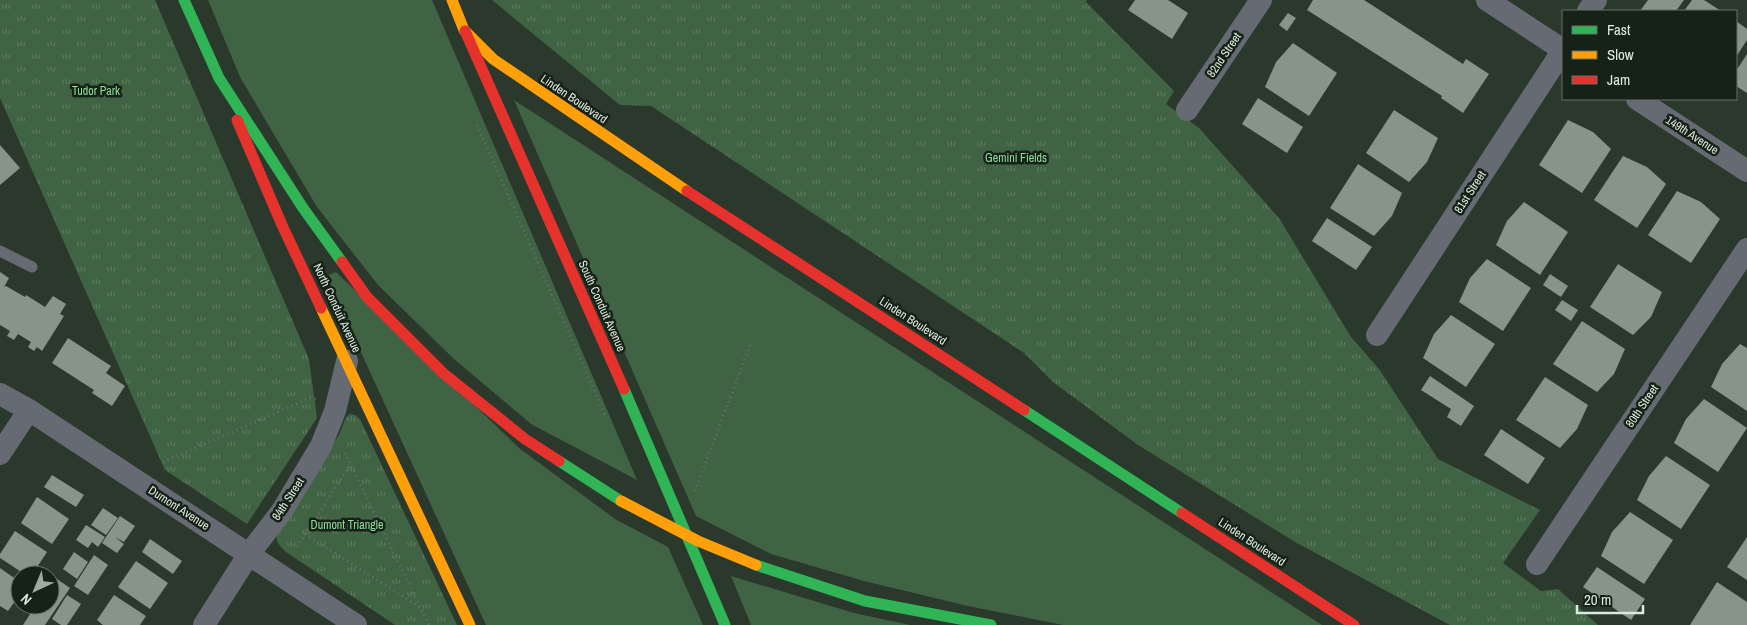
<svg xmlns="http://www.w3.org/2000/svg" width="1747" height="625" font-family="'Archivo Narrow',sans-serif">
  <defs>
    <pattern id="park-tufts" width="24" height="20" patternUnits="userSpaceOnUse" patternTransform="scale(1.25)"><rect width="24" height="20" fill="#406343"/><path d="M3 7l-1-3M5 7V3M7 7l1-3M15 17l-1-3M17 17v-4M19 17l1-3" fill="none" stroke="#5b7a5e"/></pattern>
  </defs>
  <rect width="100%" height="100%" fill="#2b382c"/>
  <path fill="#406343" d="M208,0H432L637,480L531,424L454,359L378,285L317,207L240,77Z
    M514,100L1322,625H1063L968,606L864,581L771,554L696,516Z
    M336,272L519,448L615,519L668,547L703,625H486L326,276Z
    M731,576L854,613L910,625H751Z"/>
  <path fill="url(#park-tufts)" d="M0,0H155L309,359L317,418L247,524L165,470L0,98Z
    M492,0H1087L1086,2L1174,91L1166,104L1199,128L1279,218L1351,337L1379,369L1438,459L1540,510L1503,563L1541,591L1558,589L1598,625H1450L1295,542L1138,445L1053,382L1024,353L651,106L620,105Z
    M350,414L355,415L360,419L457,625H395L286,552C274,541 275,538 280,523L339,435L346,417Z"/>
  <path fill="#889489" d="M1135,0H1168L1188,13L1172,39L1128,10Z
    M1313,0H1364L1463,64L1466,59L1489,74L1463,113L1441,98L1442,96L1307,10Z
    M1648,0H1684L1676,11H1640Z
    M1692,0H1704L1721,11H1684Z
    M1288,13L1296,18L1287,31L1279,25Z
    M1736,21L1747,29V40L1736,57Z
    M1293,43L1337,73L1309,116L1265,87L1276,62Z
    M1747,54V93L1736,86V71Z
    M1258,98L1303,127L1287,153L1242,124Z
    M1394,110L1438,138L1427,162L1409,182L1366,153Z
    M1568,120L1593,132L1611,149L1582,193L1539,165Z
    M0,145L20,168L0,185Z
    M1623,156L1647,167L1666,184L1637,228L1594,200Z
    M1358,164L1402,193L1392,216L1374,236L1330,208Z
    M1677,191L1701,202L1720,219L1691,263L1648,235Z
    M1524,202L1568,232L1540,275L1496,245L1507,221Z
    M1327,218L1372,247L1356,270L1312,241Z
    M1487,259L1531,288L1503,331L1459,302L1470,278Z
    M1618,264L1662,292L1651,317L1633,335L1590,307Z
    M0,272L9,278L4,287L6,286L25,297L26,295L45,307L53,296L66,304L60,314L64,316L42,351L37,347L34,351L28,347L31,342L18,334L14,340L7,336L10,331L0,325Z
    M1550,274L1568,286L1561,297L1543,285Z
    M1562,300L1578,310L1571,321L1555,310Z
    M1451,315L1495,344L1466,387L1423,358L1434,334Z
    M1582,321L1625,349L1614,374L1597,392L1553,364Z
    M68,338L111,366L106,373L125,386L112,406L92,393L94,390L52,363Z
    M1740,344L1747,348V411L1711,387L1722,364Z
    M1430,376L1474,406L1461,426L1447,417L1451,409L1421,390Z
    M1545,377L1588,405L1577,429L1560,448L1516,420Z
    M1704,399L1747,428L1718,472L1674,443L1686,419Z
    M1501,429L1545,458L1528,484L1484,455Z
    M1666,456L1710,485L1681,529L1637,500L1649,476Z
    M52,475L84,495L76,507L44,487Z
    M37,497L69,519L52,544L21,523Z
    M103,508L118,518L106,535L91,525Z
    M1630,512L1673,540L1644,584L1601,556L1612,532Z
    M120,516L135,526L124,542L115,537L124,544L117,553L102,543Z
    M86,525L105,537L98,547L92,542L88,548L76,540Z
    M15,531L47,552L32,575H26L0,558V554Z
    M1747,537V580L1727,567Z
    M150,539L182,561L173,574L142,552Z
    M74,552L88,562L77,579L63,569Z
    M94,555L108,565L88,595L74,586Z
    M136,561L168,583L150,609L118,587Z
    M1597,567L1645,599L1631,620L1583,587Z
    M0,568L20,582V594L8,611L0,606Z
    M54,577L70,588L45,625H23L36,605H50V583Z
    M1717,582L1747,602V625H1690Z
    M67,595L81,604L67,625H61L52,619Z
    M114,595L146,616L140,625H103L97,620Z"/>
  <g fill="none" stroke-linecap="round" stroke-linejoin="round">
    <path stroke="#686f72" stroke-width="3" stroke-dasharray="1 4" stroke-linecap="butt" d="M477,125L606,417
      M345,453L429,625
      M163,462L310,398L316,399
      M695,491L750,345
      M305,534L421,608
      M297,547L350,465"/>
    <path stroke="#666b73" stroke-width="11" d="M0,251L32,267"/>
    <path stroke="#666b73" stroke-width="22" d="M1487,0L1563,50
      M1588,11L1596,0
      M1637,99L1747,171
      M1187,110L1261,0
      M1377,335L1563,50
      M0,394L29,410L356,625
      M0,454L29,410
      M1537,564L1747,249
      M204,625L249,554L282,511L321,446L335,411L347,361"/>
    <path stroke="#30b455" stroke-width="11" d="M184,0L219,78L303,208L342,262
      M624,389L725,625
      M1024,410L1182,513
      M559,461L621,501
      M756,565L865,601L991,625"/>
    <path stroke="#ff9f0a" stroke-width="11" d="M452,0L464,30L493,59L687,191
      M321,308L470,625"/>
    <path stroke="#e5322d" stroke-width="11" d="M465,31L624,389
      M237,120L282,225L321,308
      M687,191L1024,410
      M342,262L367,297L443,373L525,439L559,461
      M1182,513L1354,625"/>
    <path stroke="#ff9f0a" stroke-width="11" d="M621,501L698,541L756,565"/>
  </g>
  <g text-anchor="middle" dominant-baseline="central" stroke-width="5" stroke-linejoin="round" paint-order="stroke">
    <g font-size="12" fill="#dbeadc" stroke="#162117">
      <text transform="translate(1224 55) rotate(-56)">82nd Street</text>
      <text transform="translate(574 99) rotate(34)">Linden Boulevard</text>
      <text transform="translate(1692 135) rotate(33)">149th Avenue</text>
      <text transform="translate(1470 192) rotate(-57)">81st Street</text>
      <text transform="translate(602 306) rotate(66)">South Conduit Avenue</text>
      <text transform="translate(337 308) rotate(65)">North Conduit Avenue</text>
      <text transform="translate(913 321) rotate(33)">Linden Boulevard</text>
      <text transform="translate(1642 406) rotate(-56)">80th Street</text>
      <text transform="translate(288 499) rotate(-57)">84th Street</text>
      <text transform="translate(179 508) rotate(33)">Dumont Avenue</text>
      <text transform="translate(1252 542) rotate(33)">Linden Boulevard</text>
    </g>
    <g font-size="12" fill="#8fdf97" stroke="#162117">
      <text x="96" y="91">Tudor Park</text>
      <text x="1016" y="158">Gemini Fields</text>
      <text x="347" y="525">Dumont Triangle</text>
    </g>
  </g>
  <rect x="1562" y="10" width="175" height="90" fill="#162117" stroke="#657166"/>
  <rect x="1572" y="26" width="25" height="8" fill="#30b455" stroke="#657166"/>
  <text x="1607" y="35" font-size="15" fill="#dbeadc">Fast</text>
  <rect x="1572" y="51" width="25" height="8" fill="#ff9f0a" stroke="#657166"/>
  <text x="1607" y="60" font-size="15" fill="#dbeadc">Slow</text>
  <rect x="1572" y="76" width="25" height="8" fill="#e5322d" stroke="#657166"/>
  <text x="1607" y="85" font-size="15" fill="#dbeadc">Jam</text>
  <g transform="translate(35 590) rotate(224)"><circle r="24" fill="#162117" stroke="#657166"/>
  <path d="M0-4L9 19L0 12L-9 19Z" fill="#9dac9e"/>
  <text y="-8" font-size="14" font-weight="bold" text-anchor="middle" fill="#dbeadc">N</text>
  </g>
  <path d="M1577 605v8h66v-8" fill="none" stroke="#dbeadc" stroke-width="2.5"/>
  <text x="1584" y="605" font-size="15" fill="#dbeadc" stroke="#162117" stroke-width="4" paint-order="stroke">20 m</text>
</svg>
